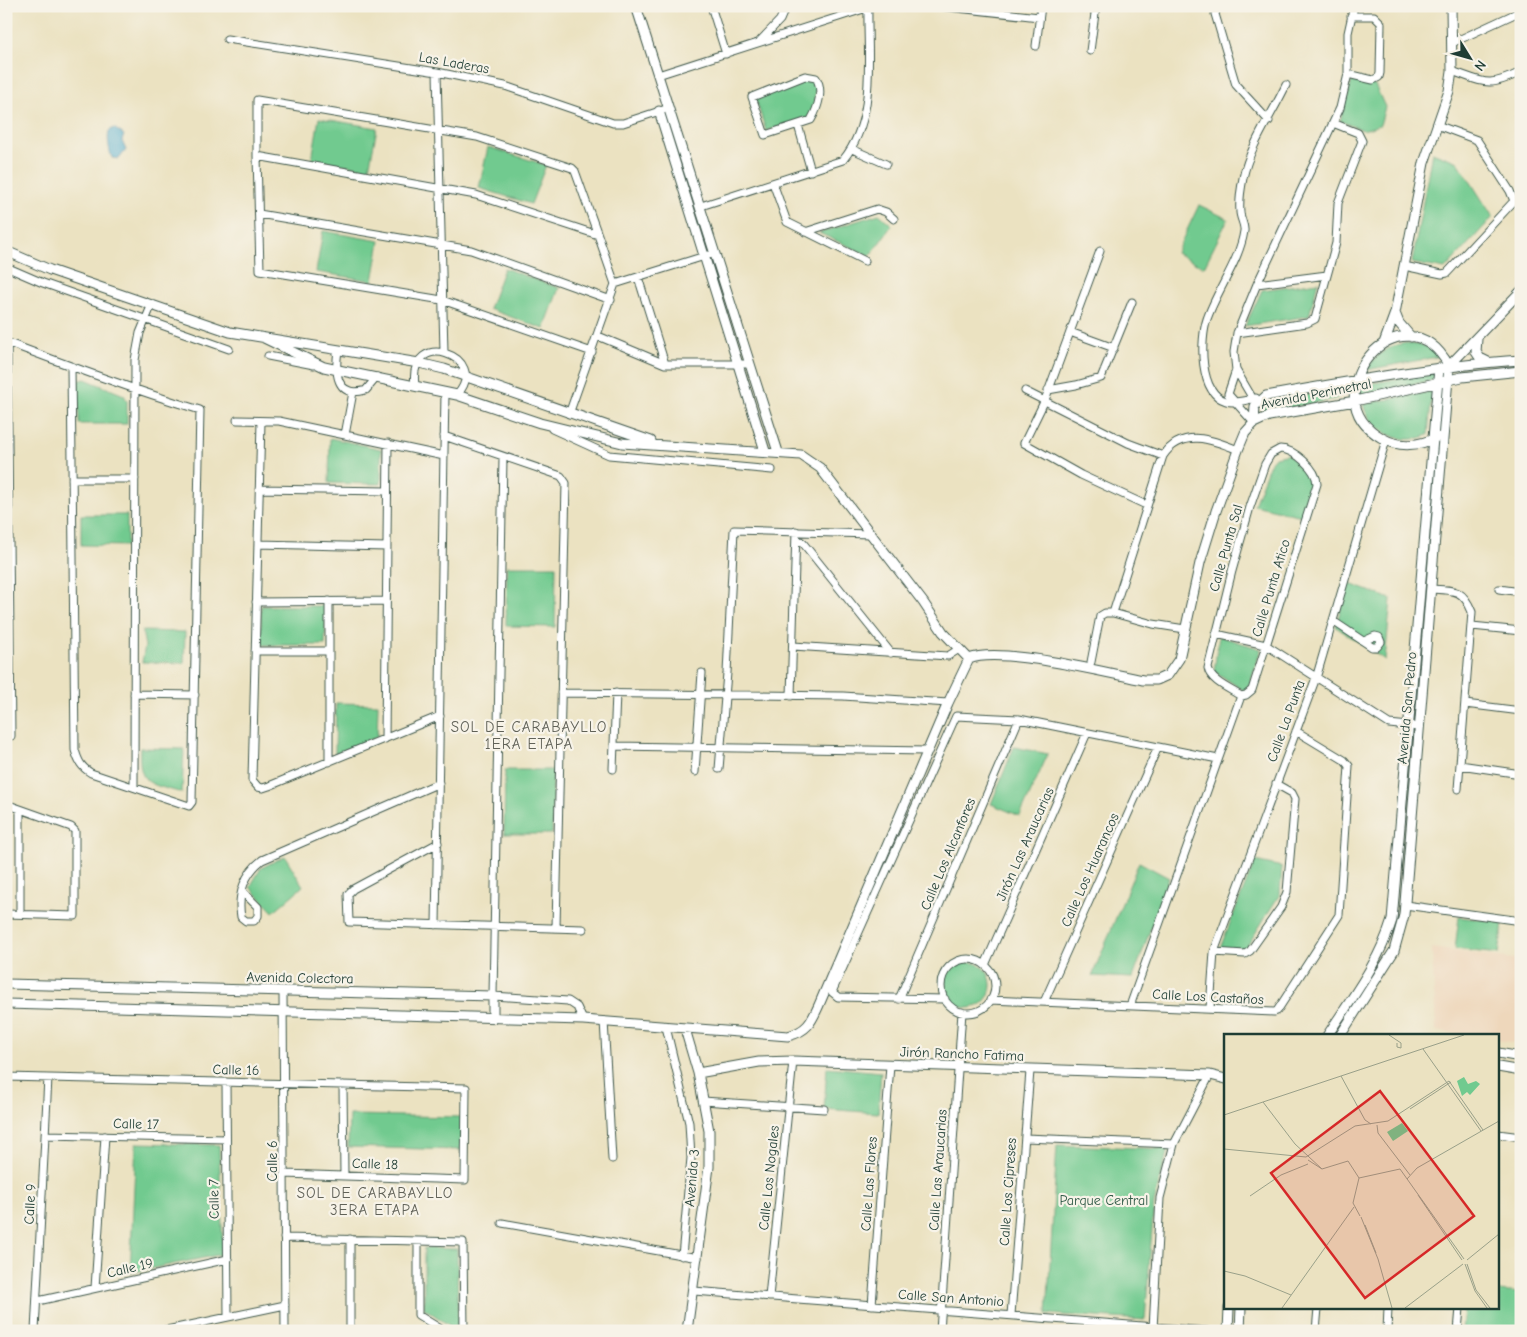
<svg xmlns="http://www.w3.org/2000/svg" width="1527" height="1337" font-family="'Comic Neue',sans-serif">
  <rect width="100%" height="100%" fill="#f7f3e8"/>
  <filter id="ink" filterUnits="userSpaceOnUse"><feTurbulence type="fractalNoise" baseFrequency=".02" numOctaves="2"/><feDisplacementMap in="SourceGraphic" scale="10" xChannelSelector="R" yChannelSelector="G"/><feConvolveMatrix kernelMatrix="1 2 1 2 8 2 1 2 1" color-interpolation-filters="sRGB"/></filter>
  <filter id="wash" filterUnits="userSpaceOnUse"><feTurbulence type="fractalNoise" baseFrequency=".0096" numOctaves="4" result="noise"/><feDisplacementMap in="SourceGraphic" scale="20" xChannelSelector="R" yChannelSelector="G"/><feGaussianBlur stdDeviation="1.12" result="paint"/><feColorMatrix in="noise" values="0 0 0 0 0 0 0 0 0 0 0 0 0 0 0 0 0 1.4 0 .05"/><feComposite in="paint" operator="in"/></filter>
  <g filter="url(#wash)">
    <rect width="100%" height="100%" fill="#ebe2c1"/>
    <path fill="#eed7bb" d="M1432,948L1521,960V1044L1498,1040V1036H1467L1436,1031Z"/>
    <path fill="#71ca8f" stroke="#488462" d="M810,79L816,85L814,106L808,118L766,131L755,97Z
      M1352,81L1375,85L1385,107L1380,125L1363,130L1340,121Z
      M319,118L377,128L369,169L312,159Z
      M488,147L546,165L531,204L479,188Z
      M1432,152L1458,162L1493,217L1445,269L1412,263Z
      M1199,205L1228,219L1204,267L1176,253Z
      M879,214L892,225L870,256L819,233Z
      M323,231L380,241L373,281L316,272Z
      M504,268L559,288L544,329L489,309Z
      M1318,282L1309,316L1245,326L1262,290Z
      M1406,343L1425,346L1442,356L1366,370C1376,354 1388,346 1406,343Z
      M1430,373L1434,374L1435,380L1364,394L1359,392L1360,386L1363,385Z
      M85,379L124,395L127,401V424H79L78,381Z
      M1335,390L1341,394L1336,399L1266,412L1262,409V404L1266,402Z
      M1432,391L1428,435C1402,447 1370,432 1363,404Z
      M330,438L381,449V484L329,483Z
      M1288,454L1314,479L1302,516L1254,505L1270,463L1275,457Z
      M81,515H127V546L81,545Z
      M507,566H556L555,627L506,626Z
      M1347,583L1391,599L1385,660L1336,627Z
      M261,606H326L325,645H261Z
      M142,631L185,632L184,663L142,662L145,646Z
      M1219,636L1261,649L1249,687L1244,691L1214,671Z
      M336,703L378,704L377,737L335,754Z
      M1014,747L1048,754L1020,816L991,804Z
      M140,748L184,749L182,793C149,783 138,786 140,748Z
      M505,770H553L552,834H504Z
      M285,856L303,886L273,912L250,887L261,868Z
      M1255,861L1282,867L1280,894L1246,948H1220Z
      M1139,862L1169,878L1133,978L1092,976Z
      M1459,917L1503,922L1499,954L1455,949Z
      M945 985a23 23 0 1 1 46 0a23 23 0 1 1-46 0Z
      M827,1067L881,1072L878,1113L824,1109Z
      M349,1115L461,1117V1150L348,1147Z
      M136,1143L219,1145L223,1254L130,1273Z
      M1057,1145L1168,1149L1154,1203L1145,1320L1047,1314Z
      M424,1248L457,1249L458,1325L453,1328L424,1308Z
      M1498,1291L1521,1293L1520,1331H1462L1464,1308H1498Z"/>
    <path fill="#4ca9ca" stroke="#36737f" d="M114,128L124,135L122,141L126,150L119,159L112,158C109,151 107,138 109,131Z"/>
  </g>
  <g filter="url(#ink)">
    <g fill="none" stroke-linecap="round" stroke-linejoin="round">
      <defs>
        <path id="minor" d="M711,6L726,54
          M939,6L1039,17
          M1218,6L1215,14L1236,85L1269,121
          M227,39L437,72L505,86L613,123H623L669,108
          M760,41L780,20L786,6
          M1452,43L1521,11
          M1036,46L1041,6
          M1090,51L1096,6
          M1452,71C1486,83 1487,88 1521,72
          M437,72L444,352
          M1348,74L1373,80L1379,77L1380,73L1381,23L1374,16H1351
          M658,75L873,6
          M805,76L816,78C824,90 818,108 811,120L765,135L752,97Z
          M798,125L811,171
          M852,149L886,164
          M257,156L260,270L442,300L592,352
          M773,183L787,222L865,261
          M701,206L843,160C877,118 867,59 868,7
          M259,214L471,250L611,300
          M805,232L877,209L886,212L894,219
          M1100,251L1045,400L1024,443L1081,475L1146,505
          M1404,266L1442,274L1447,273L1514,201L1510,191L1477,140L1437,125
          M6,267L43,283L229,349
          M638,277L665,364
          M615,284L708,255
          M1257,284L1327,275
          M1070,332L1114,348
          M1237,333L1307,323L1315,319L1336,243L1338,203L1362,141L1358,133L1333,123
          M598,336L665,364H750
          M6,342C70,366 134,390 200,410L192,802L189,806L91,773C81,767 78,761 75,750L71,366
          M338,350C335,371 335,399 366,390L377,377
          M268,356L314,365
          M1236,370L1228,394L1254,423
          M415,385C407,327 492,356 457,395
          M1048,390L1076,385L1101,378L1132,302
          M1025,391L1128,443L1163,456
          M1256,398C1247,400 1235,404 1226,401C1199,393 1200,340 1207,319C1217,290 1240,260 1244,231C1245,225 1240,218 1240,212C1239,202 1241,188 1243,178C1250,145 1272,115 1286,85
          M1253,399L1236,370L1234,352L1237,333L1257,284L1340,108L1348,74V33L1354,6
          M569,414L615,284L598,235L476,195L257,156V100L477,137L572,168L575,171L598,235
          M237,420L279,421L444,456
          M261,421L252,780L258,787L263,788L269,786L440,716
          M552,429L609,455L772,470
          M345,435L353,392
          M444,436L561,476L566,483L556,928
          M1280,449C1294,449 1317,469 1317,484L1252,690L1246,695L1241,696C1230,689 1210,681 1208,668L1232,571L1250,507L1265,464L1271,454Z
          M503,458L493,996L568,1001L577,1007L583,1020
          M72,479H135
          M259,489L387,491
          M796,538L803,543L891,653
          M258,544L387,547
          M1431,589C1454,590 1463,589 1472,612L1458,789
          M1499,589L1521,592
          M256,602L386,601
          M1113,613L1153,624L1185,629
          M1333,621L1372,647H1377L1381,642L1379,637L1375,636L1364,641
          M1472,626L1521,631
          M1216,634L1266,645L1389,724L1419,727
          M793,646L948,656L959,649
          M255,651H329
          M1091,662L1100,616L1105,613H1113L1163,456C1182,428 1212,439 1238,450
          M561,693L843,696L948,703
          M134,694L195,695
          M791,696L796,531
          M1465,704L1521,711
          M1520,711L1521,695
          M6,736H11L7,342
          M385,739L388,443
          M615,746L927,751
          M329,762V601
          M1460,765L1521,774
          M613,769L616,693
          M719,769L727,673L734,530L871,534
          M695,772L702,673
          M134,787L135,360L140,333L152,304
          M6,804L71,827L75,831V916L6,914
          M20,809V914
          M438,843L353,889L348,894L349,922L583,929
          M242,891L258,907V916L254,921H246L241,917C237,894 245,873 262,860L439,783
          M1405,905L1521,921
          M436,925L445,392
          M1214,952L1245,954L1250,951L1281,907L1287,892L1295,799L1292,793L1276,784
          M941 986a27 27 0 1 1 54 0a27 27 0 1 1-54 0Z
          M985,965L1087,733
          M283,991L285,1331
          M899,999L1019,719
          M945,999L838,997L832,992L956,716L1019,719L1218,759
          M990,1000L1274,1012L1277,1011L1339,915L1349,766L1344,760L1296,731
          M1044,1002L1158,747
          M1130,1006L1241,696
          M1210,1008L1214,952L1317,675L1386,440
          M604,1021L612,1159
          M666,1027L689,1123L691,1158L682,1256
          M6,1077L466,1088L465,1180L284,1174
          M226,1082L228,1316
          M343,1085L344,1176
          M703,1101L824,1109
          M1498,1134L1521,1137
          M46,1135L226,1139
          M1025,1138L1174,1144
          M502,1223L698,1258
          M284,1238L463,1242L464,1331
          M418,1241V1315L444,1331
          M95,1288L105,1136
          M694,1291L1207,1331
          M769,1297L793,1061
          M38,1301L228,1259
          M872,1305L890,1065
          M1011,1315L1030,1071
          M1153,1329L1160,1198L1174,1144L1210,1075
          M35,1331L48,1078
          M162,1331L285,1305
          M350,1331V1239
          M940,1331L962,1012
          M1316,1331L1318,1308
          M1387,1331L1388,1308
          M1458,1331L1460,1308"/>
        <path id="tertiary" d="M636,6L778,452
          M659,111L765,451
          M6,251L50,270L230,332L419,363L444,369L651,441
          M1395,313L1399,323L1411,337
          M264,338L324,367L457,395L540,423L622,443L801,455L820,468L923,602L943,632L969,659
          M1477,339L1476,352L1480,358L1488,362
          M1384,343L1395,313L1424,163L1449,91L1452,71L1451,6
          M1449,366L1521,291
          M1254,423L1255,406L1266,396C1351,381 1435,366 1521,360
          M1437,437C1420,446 1399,448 1382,438C1307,396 1403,283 1449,366
          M6,984L493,996V1016
          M6,1004L583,1020L788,1036C807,1031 811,1023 819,1005L948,703L969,659C1000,646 1106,673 1143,680H1157L1168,675L1179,659L1200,563L1216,511L1238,450L1245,433L1254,423L1269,416L1355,401L1462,377L1521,371
          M685,1029L698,1073L709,1131V1167L687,1331
          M1327,1036C1351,999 1379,963 1392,920L1439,368
          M1340,1036L1394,951L1404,915L1449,366
          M1498,1053L1521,1057
          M1498,1067L1521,1071
          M698,1073L759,1062L793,1061L1210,1075L1226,1079
          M1228,1331L1229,1308
          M1240,1331L1241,1308"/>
      </defs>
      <use href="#minor" stroke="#3e5649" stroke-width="9"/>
      <use href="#tertiary" stroke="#3e5649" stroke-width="11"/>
      <use href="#minor" stroke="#fff" stroke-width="7"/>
      <use href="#tertiary" stroke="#fff" stroke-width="9"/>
    </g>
  </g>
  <g text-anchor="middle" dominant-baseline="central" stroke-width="4.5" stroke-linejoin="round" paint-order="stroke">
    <g font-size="14" fill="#1f3d34" stroke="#f7f3e8">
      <text transform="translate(454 63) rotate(10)">Las Laderas</text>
      <text transform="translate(1316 394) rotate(-11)">Avenida Perimetral</text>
      <text transform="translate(1226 548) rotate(-74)">Calle Punta Sal</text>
      <text transform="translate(1271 588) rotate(-73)">Calle Punta Atico</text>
      <text transform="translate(1407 708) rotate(-85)">Avenida San Pedro</text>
      <text transform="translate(1286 721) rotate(-70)">Calle La Punta</text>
      <text transform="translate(1025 844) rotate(-66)">Jirón Las Araucarias</text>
      <text transform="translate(948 854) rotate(-67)">Calle Los Alcanfores</text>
      <text transform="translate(1090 870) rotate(-66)">Calle Los Huarancos</text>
      <text transform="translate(300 978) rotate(1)">Avenida Colectora</text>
      <text transform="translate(1208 997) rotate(3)">Calle Los Castaños</text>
      <text transform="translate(962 1054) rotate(2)">Jirón Rancho Fatima</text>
      <text transform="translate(236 1070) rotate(1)">Calle 16</text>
      <text transform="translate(136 1124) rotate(1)">Calle 17</text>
      <text transform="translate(272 1161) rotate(-90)">Calle 6</text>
      <text transform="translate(375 1164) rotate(2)">Calle 18</text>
      <text transform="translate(938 1170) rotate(-86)">Calle Las Araucarias</text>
      <text transform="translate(692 1178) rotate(-85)">Avenida 3</text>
      <text transform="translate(769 1178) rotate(-84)">Calle Los Nogales</text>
      <text transform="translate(869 1184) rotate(-86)">Calle Las Flores</text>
      <text transform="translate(1008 1192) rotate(-86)">Calle Los Cipreses</text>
      <text transform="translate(214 1199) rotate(-91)">Calle 7</text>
      <text transform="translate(30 1204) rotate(-87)">Calle 9</text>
      <text transform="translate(130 1268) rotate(-13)">Calle 19</text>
      <text transform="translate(951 1298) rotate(4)">Calle San Antonio</text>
    </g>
    <g font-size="14" fill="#2f5946" stroke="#f7f3e8">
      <text x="1104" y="1200">Parque Central</text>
    </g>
    <g font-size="15" letter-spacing="1" fill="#616258" stroke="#f7f3e8">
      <text x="529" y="727">SOL DE CARABAYLLO<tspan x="529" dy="17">1ERA ETAPA</tspan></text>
      <text x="375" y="1193">SOL DE CARABAYLLO<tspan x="375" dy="17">3ERA ETAPA</tspan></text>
    </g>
  </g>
  <g transform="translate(1224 1034)">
    <rect width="275" height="275" fill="#ebe2c1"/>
    <path d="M240,43L244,50L252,47L256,50L246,61L243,58L238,62L233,47ZM178,89L184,97L169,107L163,98Z" fill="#71ca8f"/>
    <path fill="none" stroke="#99a089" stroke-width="1" d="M165,1L177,9V14L173,13V9M199,15L257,97M117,42L141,86L147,90M39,68L71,110L98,135M186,75L227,48M0,81L240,1M153,91L154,99L186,141M0,115L82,123M82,123L131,92L164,87L225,47L259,96M84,126L98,135M98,135L124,127L135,144M135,144L176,135L240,225M135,144L129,169L136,182M183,145L193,134L275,87M194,161L238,226M26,162L57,141L84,130M137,183L154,225L168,274M141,191L152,219M243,226L275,200M241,230L251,257L263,274M243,230L252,256L266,274M0,237L21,242L67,261M58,274L130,173M181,274L239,230"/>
    <path fill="#d62828" fill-opacity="0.15" stroke="#d62828" stroke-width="2.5" d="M156,57L250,182L141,264L47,139Z"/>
    <rect width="275" height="275" fill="none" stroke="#1f3d34" stroke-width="2.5"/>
  </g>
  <rect width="1527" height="1337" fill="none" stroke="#f7f3e8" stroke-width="25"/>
  <g transform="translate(1470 58) rotate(127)" stroke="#f7f3e8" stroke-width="4" paint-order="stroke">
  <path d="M0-4L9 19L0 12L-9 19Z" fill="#1f3d34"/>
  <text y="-8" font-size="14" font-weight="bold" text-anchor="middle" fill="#1f3d34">N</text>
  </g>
</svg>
